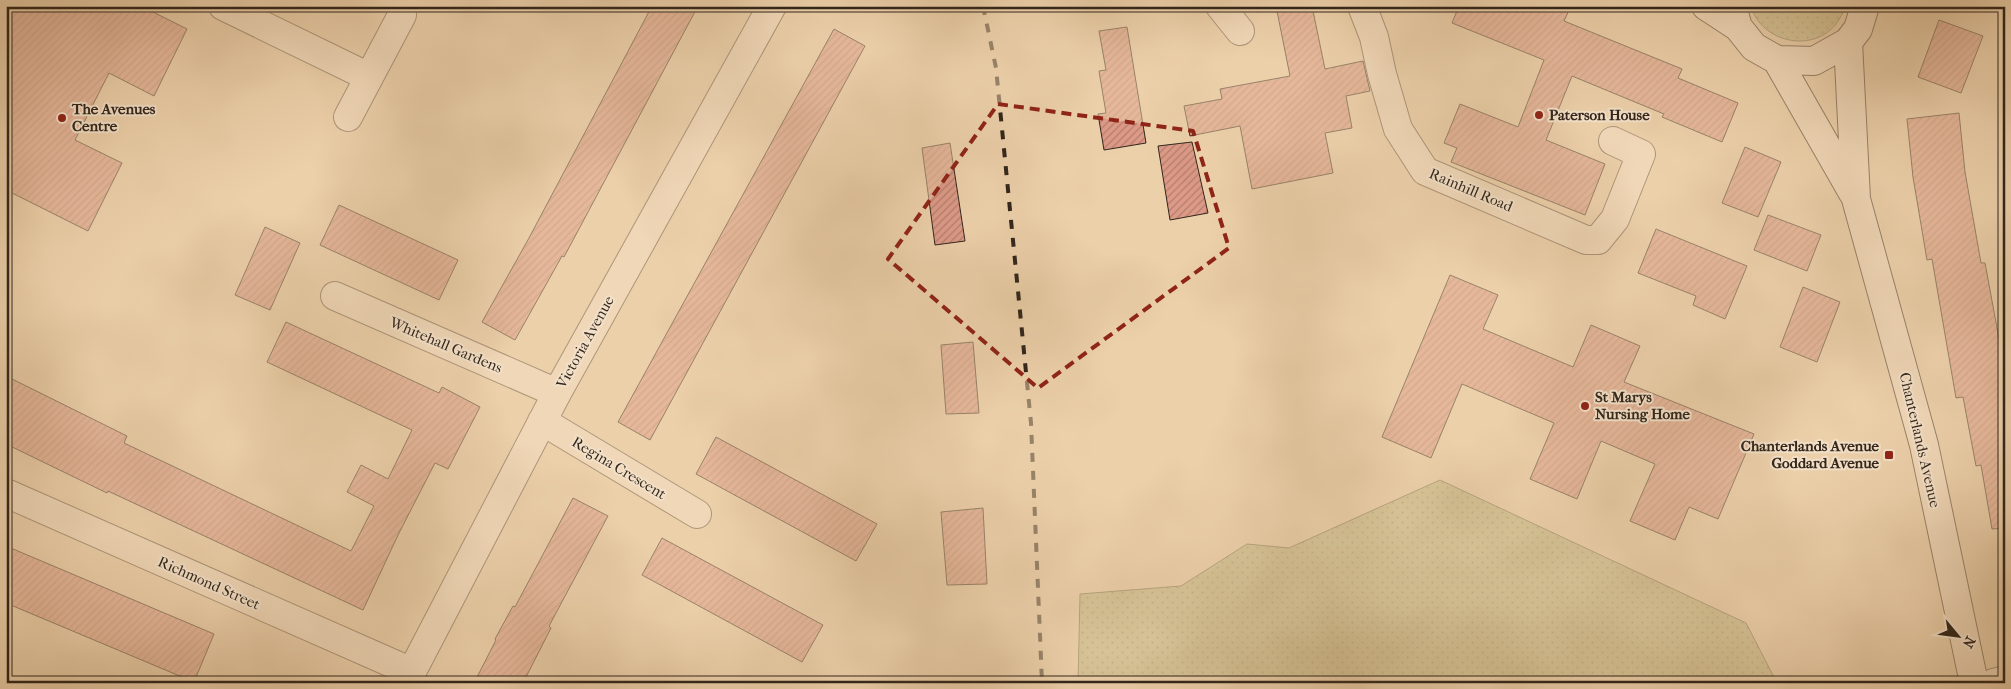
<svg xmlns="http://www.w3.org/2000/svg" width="2011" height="689" font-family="'IM FELL French Canon',serif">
  <defs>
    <pattern id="grass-dots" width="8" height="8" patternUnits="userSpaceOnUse" patternTransform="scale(1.25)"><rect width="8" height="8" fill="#bfb984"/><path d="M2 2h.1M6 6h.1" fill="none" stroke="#9c966b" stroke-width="1.8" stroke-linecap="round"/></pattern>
    <pattern id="building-hatch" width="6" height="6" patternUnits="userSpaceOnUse" patternTransform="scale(1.25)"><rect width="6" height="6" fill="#dd9a87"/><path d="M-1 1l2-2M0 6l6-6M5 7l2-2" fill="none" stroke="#b47d6e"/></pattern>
  </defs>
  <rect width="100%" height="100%" fill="#ecd0aa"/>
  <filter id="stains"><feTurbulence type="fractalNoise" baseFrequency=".004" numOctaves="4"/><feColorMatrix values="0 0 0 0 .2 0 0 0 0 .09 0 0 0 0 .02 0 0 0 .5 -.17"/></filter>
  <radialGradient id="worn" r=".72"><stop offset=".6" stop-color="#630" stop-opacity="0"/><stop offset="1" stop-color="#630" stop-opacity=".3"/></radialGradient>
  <path fill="url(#grass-dots)" stroke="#787050" d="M1751,6H1846C1843,12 1840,19 1836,24C1812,54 1761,42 1751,6Z
    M1440,480L1746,623L1777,683H1078L1080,594L1181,586L1247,544L1289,548Z"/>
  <path fill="url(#building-hatch)" stroke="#32261b" d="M6,6H141L187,29L154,96L109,73L75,140L122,163L88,231L6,190Z
    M652,6H698L564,257L562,256L515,340L482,322L529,238Z
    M1276,6H1312L1325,69L1363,61L1370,91L1346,96L1352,128L1325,133L1333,173L1252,189L1240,126L1190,136L1184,106L1222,99L1220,89L1290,76Z
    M1459,6H1571L1564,21L1682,69L1678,78L1738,103L1722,142L1662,117L1664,114L1572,76L1546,140L1605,164L1585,215L1451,162L1457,148L1444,143L1460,104L1518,127L1544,60L1452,23Z
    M1939,20L1983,36L1961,93L1918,77Z
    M1127,27L1146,143L1104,150L1098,114L1106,113L1099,71L1106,70L1099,31Z
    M834,29L865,46L650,440L618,422Z
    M1959,113L1965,172L1981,263H1985L2005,371V528L1992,529L1981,465L1976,466L1963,397L1956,398L1932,259L1927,260L1913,177L1907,119Z
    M1192,142L1208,213L1170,220L1158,146Z
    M950,143L965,241L935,245L922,148Z
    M1745,147L1781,162L1758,217L1722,203Z
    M339,205L458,260L439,300L320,245Z
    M1768,215L1821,235L1807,271L1754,250Z
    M265,227L300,243L270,310L235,295Z
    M1656,229L1747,266L1725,319L1693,305L1696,296L1638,273Z
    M1450,275L1498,295L1483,329L1573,367L1591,325L1640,346L1624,382L1754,434L1718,519L1689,507L1675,540L1630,521L1655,464L1601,441L1577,499L1530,479L1554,423L1462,384L1431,458L1382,437Z
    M1803,287L1840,302L1817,362L1780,347Z
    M286,322L439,393L442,387L480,407L448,469L435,463L399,533L363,610L108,491L107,493L6,444V376L127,436L124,443L351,551L374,506L347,492L361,465L388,479L412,430L267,362Z
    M973,342L979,413L946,414L941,345Z
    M716,437L877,524L856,561L696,474Z
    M573,498L608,516L549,626L551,628L523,683H474L496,640L495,639L513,606L515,607Z
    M983,508L987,584L947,585L941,512Z
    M662,538L823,625L802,662L642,575Z
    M6,546L214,634L194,682L6,603Z"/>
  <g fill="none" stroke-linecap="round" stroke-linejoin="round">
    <defs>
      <path id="street" d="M223,6L369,77
        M1220,6L1240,31
        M1362,6L1374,37L1382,74L1398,129L1425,171L1586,240H1598L1615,219L1641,154L1613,141
        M348,117L402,15
        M335,296L557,393
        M542,421L697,514
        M6,493L412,672
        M406,683L557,393L772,6
        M1993,683L2005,680"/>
      <path id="secondary" d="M1706,6L1738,27
        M1732,6L1738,27L1754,47L1777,60L1814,61L1848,42L1858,29L1865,6
        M1848,42L1856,199L1924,445L1974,683
        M1777,60L1853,193"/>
    </defs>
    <use href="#street" stroke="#60503f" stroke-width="30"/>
    <use href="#secondary" stroke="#32261b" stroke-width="30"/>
    <use href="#street" stroke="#f3e0c8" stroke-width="28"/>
    <use href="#secondary" stroke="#f3e0c8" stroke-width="28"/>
    <path stroke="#32261b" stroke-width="4" stroke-dasharray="9 9" stroke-linecap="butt" d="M983,6L996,68L1031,423L1042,683"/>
  </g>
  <path d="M0 0H2011V689H0ZM998,104L1193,131L1229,248L1038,388L888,259Z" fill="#ecd0aa" fill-opacity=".55" fill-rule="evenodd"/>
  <path fill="none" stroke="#8f2418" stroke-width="4" stroke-dasharray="10 6" stroke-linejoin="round" d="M998,104L1193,131L1229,248L1038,388L888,259Z"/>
  <g fill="#8f2418" stroke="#f3e0c8" stroke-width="2">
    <circle cx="1539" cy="115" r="5"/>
    <circle cx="62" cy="118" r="5"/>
    <circle cx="1585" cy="406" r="5"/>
    <rect x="1884" y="450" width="10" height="10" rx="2.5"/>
  </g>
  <g text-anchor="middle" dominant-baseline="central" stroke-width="4" stroke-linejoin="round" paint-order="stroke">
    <g font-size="15" font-weight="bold" fill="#32261b" stroke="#f3e0c8" text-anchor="start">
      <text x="72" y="109">The Avenues<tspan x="72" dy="17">Centre</tspan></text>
      <text x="1549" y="115">Paterson House</text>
      <text x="1595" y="397">St Marys<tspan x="1595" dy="17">Nursing Home</tspan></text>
      <text x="1879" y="446" text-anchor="end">Chanterlands Avenue<tspan x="1879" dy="17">Goddard Avenue</tspan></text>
    </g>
    <g font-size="15" fill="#32261b" stroke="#f3e0c8">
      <text transform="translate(1471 190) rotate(23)">Rainhill Road</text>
      <text transform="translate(585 342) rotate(-61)">Victoria Avenue</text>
      <text transform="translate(446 345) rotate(23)">Whitehall Gardens</text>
      <text transform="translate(1920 440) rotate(77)">Chanterlands Avenue</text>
      <text transform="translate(619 468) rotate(31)">Regina Crescent</text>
      <text transform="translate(209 583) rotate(24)">Richmond Street</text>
    </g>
  </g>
  <rect width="2011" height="689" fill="none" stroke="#ecd0aa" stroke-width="25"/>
  <rect x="8" y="8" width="1996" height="674" fill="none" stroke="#32261b" stroke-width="2.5"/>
  <rect x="12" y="12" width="1986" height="664" fill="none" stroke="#32261b"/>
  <g transform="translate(1958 636) rotate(119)" stroke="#f3e0c8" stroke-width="4" paint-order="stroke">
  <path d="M0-4L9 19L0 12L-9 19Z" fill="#32261b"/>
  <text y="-8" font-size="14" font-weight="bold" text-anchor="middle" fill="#32261b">N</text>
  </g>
  <rect width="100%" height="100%" filter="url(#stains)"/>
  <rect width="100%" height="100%" fill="url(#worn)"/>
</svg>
